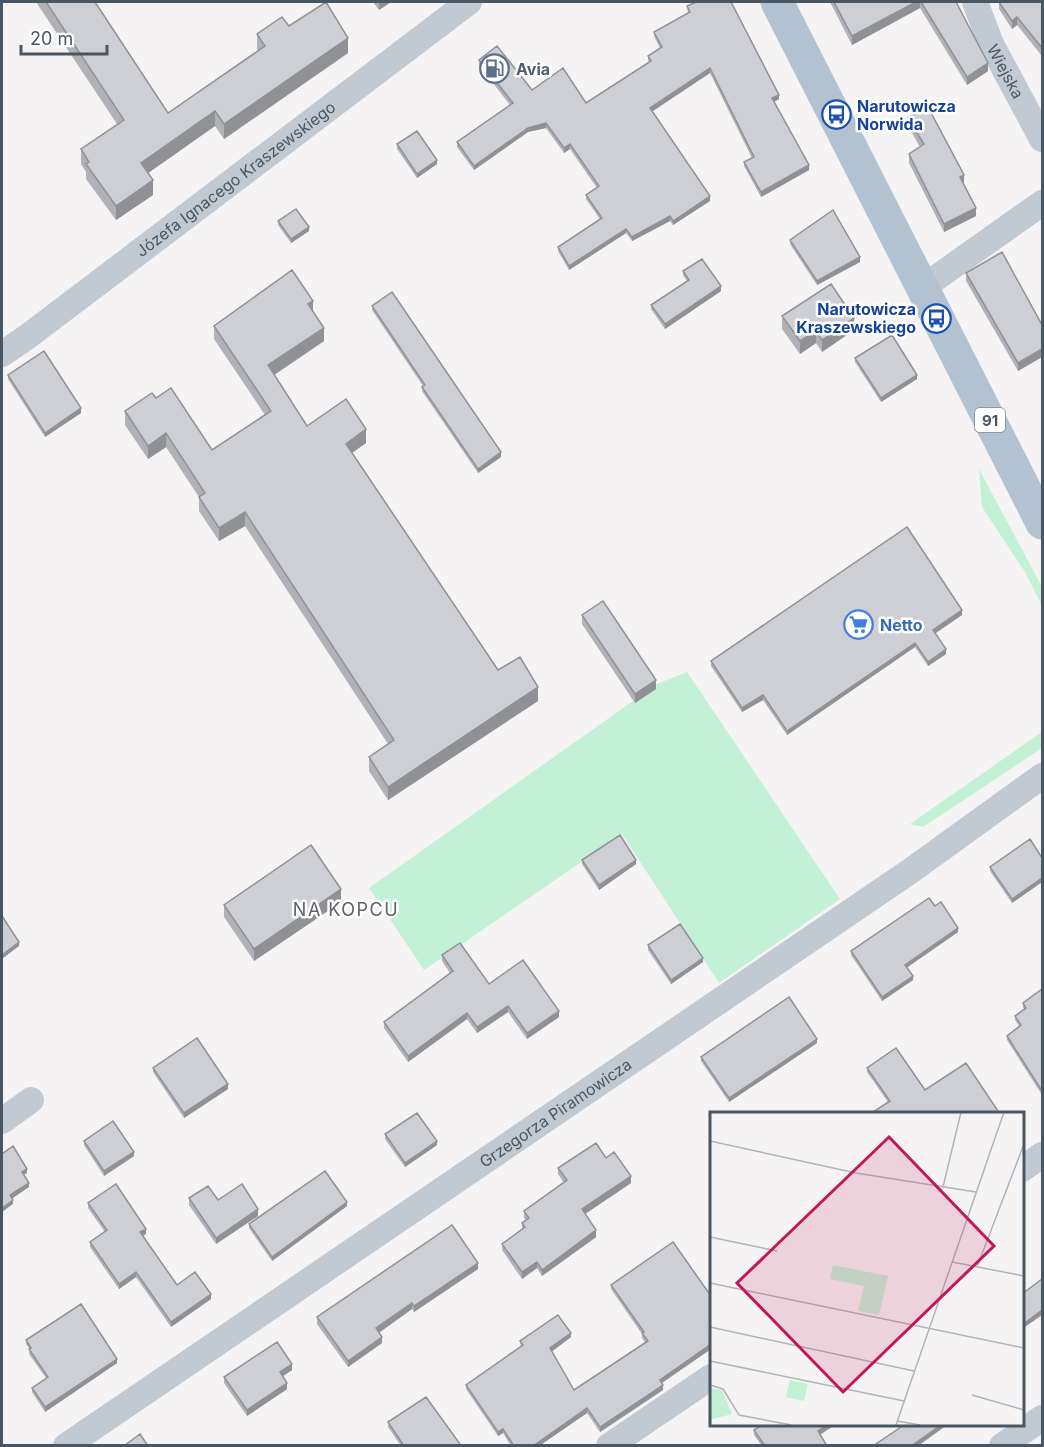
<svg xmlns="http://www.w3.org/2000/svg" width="1044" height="1447" font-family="Inter,sans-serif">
  <rect width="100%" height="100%" fill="#f5f3f3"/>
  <path fill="#c3f1d5" d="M979,469L1042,587V606L1025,572L982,507Z
    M687,672L840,899L719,983L622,834L424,970L369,888L657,684Z
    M1042,732V748L923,827L910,824Z"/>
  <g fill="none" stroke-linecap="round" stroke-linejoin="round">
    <g stroke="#c1cad2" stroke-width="26">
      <path id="s1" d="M975,2L991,44L1042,139"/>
      <path d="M922,288L1042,203"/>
      <path id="s2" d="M2,354L27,337L469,2"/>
      <path d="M2,1121L31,1100"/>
      <path d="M1022,1169L1042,1155"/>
      <path id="s3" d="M66,1446L909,872L1042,776"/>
      <path d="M609,1446L711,1377"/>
      <path d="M1002,1446L1042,1418"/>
    </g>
    <path stroke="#b3c2d1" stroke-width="33" d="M777,2L1042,523"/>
  </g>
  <path fill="#b0b2b7" d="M36,2H98L96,3L168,113L258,51L257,49V34L289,26L348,53L224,139L215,126L148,173L153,195L116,220L86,179V172L81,164V149L117,124Z
    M373,2H391L379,10Z
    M830,2H956L988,71L967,85L920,8L852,45Z
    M999,2H1042V56L1017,25L1012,29L999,9Z
    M687,6L779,99L774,102L809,170L761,197L744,166V162L752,158L710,73L652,111L710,201L673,225L670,221L632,241L626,233L569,270L558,251V247L600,219L586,199V195L597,188L570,149L564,153L546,128L528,132L474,170L457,147V142L510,105L479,65V60L532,90L586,103L649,62L648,60V56L660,48L654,36V32L688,13Z
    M908,118L964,183L976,216L944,232L909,163V154L920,147L908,126Z
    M397,144L437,164L417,178L397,149Z
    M278,221L309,231L291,243L278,225Z
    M790,240L860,262L817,285L790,244Z
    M683,271L721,291L665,329L651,309V305L687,281L683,275Z
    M966,273L1042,325V357L1018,371L966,281Z
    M372,306L501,457L478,473L422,391L423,386L372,310Z
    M313,312L324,341L274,375L307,426L366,443L352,453L498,670L538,701L388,800L369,771V757L388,744L245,526L219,541L199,511V497L166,447L148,459L125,425V411L156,398L212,450L265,415L214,339V326Z
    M782,316L854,330L822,352L816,343L800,354L782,329Z
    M855,358L917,379L881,402L855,362Z
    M8,375L81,413L45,437L8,379Z
    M582,615L656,689L635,703L582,624Z
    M962,615L935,633L946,654L928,666L915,647L787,735L763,700L742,712L711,666V661Z
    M1042,858V882L1012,903L990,871V867Z
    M582,860L636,864L599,890L582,864Z
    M341,902L254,961L224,917V905Z
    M935,906L958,932L907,967L913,980L882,1001L851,955V951Z
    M648,945L703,962L671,984L648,950Z
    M442,955L489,984L559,1017L527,1039L508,1012L477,1033L467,1019L408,1062L384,1028V1022L450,973L442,961Z
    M1042,989V1095L1007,1040V1036L1019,1026L1015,1020V1016L1024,1009L1023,1007V1003Z
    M817,1043L729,1102L701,1061V1057Z
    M153,1068L228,1089L184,1118L153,1072Z
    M867,1068L925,1090L888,1102L867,1072Z
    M385,1134L437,1145L405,1167L385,1139Z
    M84,1141L134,1156L104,1176L84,1145Z
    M606,1158L631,1183L585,1214L596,1237L542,1276L537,1268L522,1279L502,1250V1244L522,1229V1223L526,1220L524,1218V1211L564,1183L558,1174V1168Z
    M189,1198L218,1200L258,1216L216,1244L189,1205Z
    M88,1203L146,1234L143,1235L177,1285L211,1299L171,1327L136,1277L119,1289L90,1247V1242L105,1232L88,1208Z
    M347,1206L272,1261L249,1228V1224Z
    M478,1269L414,1312L412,1309L379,1332L382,1343L348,1367L317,1324V1317Z
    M611,1285L711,1296V1349L662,1383L663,1390L600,1432L587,1413L539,1446H511L503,1433L498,1436L466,1389V1385L521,1347L520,1341L571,1337L552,1351L574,1390L645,1342L642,1338V1334L611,1289Z
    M26,1340L117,1363L45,1412L32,1392V1388L46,1378L29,1354L30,1349L26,1344Z
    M292,1370L283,1376L287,1389L247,1416L224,1383V1377Z
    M388,1422L460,1446H401L388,1427Z
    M759,1425H835L820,1434L827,1446H762L754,1435V1430L760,1426Z"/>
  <path fill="#909195" d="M379,2H391L379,10Z
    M916,2H920V8L852,45V36Z
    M1017,17V25L1012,29V21Z
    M348,38V53L224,139V124Z
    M988,63V71L967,85V77Z
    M710,68V73L650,113V108Z
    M779,95V99L772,103V98Z
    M215,111V126L141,178V163Z
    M546,123V128L528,132L474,170V166L528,128Z
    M570,144V149L564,153V148Z
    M437,160V164L417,178V174Z
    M809,165V170L761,197V192Z
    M964,175V183L960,186V177Z
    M153,180V195L116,220V206Z
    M710,196V201L673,225V221Z
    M976,208V216L944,232V224Z
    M670,216V221L632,241V237Z
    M309,227V231L291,243V239Z
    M626,229V233L569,270V266Z
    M860,257V262L817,285V281Z
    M721,286V291L665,329V324Z
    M313,301V314L308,304Z
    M854,318V330L822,352V340Z
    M324,328V341L268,379V365Z
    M816,331V343L800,354V341Z
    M1042,349V357L1018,371V363Z
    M917,375V379L881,402V398Z
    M81,408V413L45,437V433Z
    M366,429V443L346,457V444Z
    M166,433V447L148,459V446Z
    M501,452V457L478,473V469Z
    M245,512V526L219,541V528Z
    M962,610V615L933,635V630Z
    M915,643V647L787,735V731Z
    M946,649V654L928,666V662Z
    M656,680V689L635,703V694Z
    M538,687V701L388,800V787Z
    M763,695V700L742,712V708Z
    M636,860V864L599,890V885Z
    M1042,878V882L1012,903V899Z
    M341,889V902L254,961V949Z
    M958,928V932L905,969V965Z
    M19,942V946L2,959V955Z
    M703,958V962L671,984V980Z
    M913,976V980L882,1001V997Z
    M508,1006V1012L477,1033V1027Z
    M559,1011V1017L527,1039V1033Z
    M467,1013V1019L408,1062V1056Z
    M817,1039V1043L729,1102V1098Z
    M228,1084V1089L184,1118V1113Z
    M437,1141V1145L405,1167V1163Z
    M134,1152V1156L104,1176V1171Z
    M27,1169V1173L22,1176V1172Z
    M631,1176V1183L582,1216V1209Z
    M29,1183V1187L10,1200V1195Z
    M13,1200V1204L2,1212V1208Z
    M347,1202V1206L272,1261V1257Z
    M258,1209V1216L216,1244V1238Z
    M146,1229V1234L140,1237V1232Z
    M596,1230V1237L542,1276V1270Z
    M537,1262V1268L522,1279V1272Z
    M478,1263V1269L414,1312V1306Z
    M136,1272V1277L119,1289V1284Z
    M211,1294V1299L171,1327V1322Z
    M412,1303V1309L376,1335V1328Z
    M1042,1310V1315L1022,1329V1325Z
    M571,1333V1337L550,1353V1348Z
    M382,1337V1343L348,1367V1361Z
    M711,1344V1349L660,1384V1380Z
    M117,1359V1363L45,1412V1407Z
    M292,1364V1370L280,1378V1372Z
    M287,1383V1389L247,1416V1410Z
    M663,1385V1390L600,1432V1427Z
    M587,1408V1413L539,1446H533Z
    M827,1425H835L818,1436V1431Z
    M941,1425H947L918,1446H911Z
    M503,1429V1433L498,1436V1432Z"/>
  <path fill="#cdcfd5" stroke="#909195" stroke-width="1.5" d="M46,2H95L168,113L265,46L257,34L282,17L289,26L326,2L348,38L224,124L215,111L141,163L153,180L116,206L86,164L89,162L81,149L124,120Z
    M696,2H731L779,95L772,98L809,165L761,192L744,162L754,157L710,68L650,108L710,196L673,221L670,216L632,237L626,229L569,266L558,247L602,218L586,195L599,186L570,144L564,148L546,123L528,128L474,166L457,142L513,103L479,60L497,46L532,90L563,68L586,103L651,61L648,56L662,47L654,32L690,12L687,6Z
    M834,2H916L852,36Z
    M921,2H956L988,63L967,77Z
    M999,2H1042V48L1017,17L1012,21Z
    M928,107L964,175L960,177L976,208L944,224L909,154L924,144L908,118Z
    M417,131L437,160L417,174L397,144Z
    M296,209L309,227L291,239L278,221Z
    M833,210L860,257L817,281L790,240Z
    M1002,252L1042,325V349L1018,363L966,273Z
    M702,259L721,286L665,324L651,305L689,280L683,271Z
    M292,270L313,301L308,304L324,328L268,365L307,426L346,399L366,429L346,444L498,670L520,657L538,687L388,787L369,757L394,740L245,512L219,528L199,497L205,493L166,433L148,446L125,411L152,393L156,398L171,388L212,450L271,411L214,326Z
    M831,284L854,318L822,340L816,331L800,341L782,316Z
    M392,292L501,452L478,469L422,387L425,385L372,306Z
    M892,335L917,375L881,398L855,358Z
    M44,351L81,408L45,433L8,375Z
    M907,527L962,610L933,630L946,649L928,662L915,643L787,731L763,695L742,708L711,661Z
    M603,601L656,680L635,694L582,615Z
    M620,835L636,860L599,885L582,860Z
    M1030,839L1042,858V878L1012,899L990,867Z
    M311,845L341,889L254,949L224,905Z
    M929,898L935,906L941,902L958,928L905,965L913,976L882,997L851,951Z
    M2,916L19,942L2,955Z
    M680,924L703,958L671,980L648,945Z
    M460,943L489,984L523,960L559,1011L527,1033L508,1006L477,1027L467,1013L408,1056L384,1022L453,971L442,955Z
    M1042,989V1091L1007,1036L1021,1025L1015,1016L1026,1008L1023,1003Z
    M789,997L817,1039L729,1098L701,1057Z
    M197,1038L228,1084L184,1113L153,1068Z
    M896,1048L925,1090L966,1063L1000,1114H870L890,1101L867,1068Z
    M417,1113L437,1141L405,1163L385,1134Z
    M113,1121L134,1152L104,1171L84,1141Z
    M596,1143L606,1158L614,1152L631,1176L582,1209L596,1230L542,1270L537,1262L522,1272L502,1244L525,1227L522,1223L529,1218L524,1211L567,1180L558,1168Z
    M13,1146L27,1169L22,1172L29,1183L10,1195L13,1200L2,1208V1154Z
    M325,1171L347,1202L272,1257L249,1224Z
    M116,1184L146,1229L140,1232L177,1285L195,1272L211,1294L171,1322L136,1272L119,1284L90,1242L107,1230L88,1203Z
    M242,1184L258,1209L216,1238L189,1198L208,1186L218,1200Z
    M452,1225L478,1263L414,1306L412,1303L376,1328L382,1337L348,1361L317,1317Z
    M673,1242L711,1296V1344L660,1380L663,1385L600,1427L587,1408L533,1446H514L503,1429L498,1432L466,1385L523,1345L520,1341L558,1315L571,1333L550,1348L574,1390L648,1341L642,1333L644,1332L611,1285Z
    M1042,1279V1310L1022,1325V1294Z
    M81,1304L117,1359L45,1407L32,1388L48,1377L29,1349L31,1348L26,1340Z
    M277,1342L292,1364L280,1372L287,1383L247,1410L224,1377Z
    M426,1397L460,1444L459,1446H404L388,1422Z
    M762,1425H827L818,1431L827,1446H765L754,1430Z
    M904,1425H941L911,1446H873Z
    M140,1434L148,1446H124Z"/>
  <defs>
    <symbol id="fuel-ring" viewBox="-11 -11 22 22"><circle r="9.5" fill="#fff" stroke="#5c6f8a" stroke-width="1.5"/><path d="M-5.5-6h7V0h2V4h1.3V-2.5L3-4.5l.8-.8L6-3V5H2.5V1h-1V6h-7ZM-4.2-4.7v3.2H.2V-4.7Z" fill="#5c6f8a"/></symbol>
    <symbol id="bus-ring" viewBox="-11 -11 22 22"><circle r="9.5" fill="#fff" stroke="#1a4fb4" stroke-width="1.5"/><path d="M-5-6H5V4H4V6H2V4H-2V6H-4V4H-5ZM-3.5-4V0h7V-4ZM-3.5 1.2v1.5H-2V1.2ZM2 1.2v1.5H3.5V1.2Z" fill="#1a4fb4"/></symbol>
    <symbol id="supermarket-ring" viewBox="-11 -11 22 22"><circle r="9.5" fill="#fff" stroke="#3f7fe0" stroke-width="1.5"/><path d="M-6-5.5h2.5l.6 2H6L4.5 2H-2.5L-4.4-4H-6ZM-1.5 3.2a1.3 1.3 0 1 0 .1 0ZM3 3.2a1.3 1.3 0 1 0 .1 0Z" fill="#3f7fe0"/></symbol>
  </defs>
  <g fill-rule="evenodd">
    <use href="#fuel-ring" x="478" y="52" width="33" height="33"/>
    <use href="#bus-ring" x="820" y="98" width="33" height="33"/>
    <use href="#bus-ring" x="920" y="302" width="33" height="33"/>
    <use href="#supermarket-ring" x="842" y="608" width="33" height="33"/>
  </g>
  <g text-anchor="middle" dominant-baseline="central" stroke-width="5" stroke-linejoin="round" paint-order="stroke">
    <rect fill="#fff" stroke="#808990" stroke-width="1.5" x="975" y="408" width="30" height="24" rx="4.5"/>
    <g font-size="15" font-weight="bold" fill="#4a5661">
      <text x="990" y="420">91</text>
    </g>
    <g font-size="16" font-weight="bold" fill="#4e5e75" stroke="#fff" text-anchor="start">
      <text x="516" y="69">Avia</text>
    </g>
    <g font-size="16" fill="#4a5661" stroke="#fff">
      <text stroke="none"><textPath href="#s1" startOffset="76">Wiejska</textPath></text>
      <text stroke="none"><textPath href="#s2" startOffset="292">Józefa Ignacego Kraszewskiego</textPath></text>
      <text stroke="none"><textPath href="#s3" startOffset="592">Grzegorza Piramowicza</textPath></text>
    </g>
    <g font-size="16" font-weight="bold" fill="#164399" stroke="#fff" text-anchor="start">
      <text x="857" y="106">Narutowicza<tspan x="857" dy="18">Norwida</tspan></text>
      <text x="916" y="309" text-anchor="end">Narutowicza<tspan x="916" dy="18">Kraszewskiego</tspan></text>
    </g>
    <g font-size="16" font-weight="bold" fill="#366cbe" stroke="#fff" text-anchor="start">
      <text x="880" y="625">Netto</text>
    </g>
    <g font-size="18" letter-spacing="1.5" fill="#5f6368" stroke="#fff">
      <text x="346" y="909">NA KOPCU</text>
    </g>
  </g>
  <g transform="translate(710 1112)">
    <rect width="314" height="314" fill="#f5f3f3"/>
    <path d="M123,153L178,164L169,203L148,199L154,174L120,167ZM80,268L98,272L94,289L76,285ZM0,276L12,278L22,302L0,308Z" fill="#c3f1d5"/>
    <path fill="none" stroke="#b1b4b9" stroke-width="1.5" d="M0,29L146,61L266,80M233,75L251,0M0,125L67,139M242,150L314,164M267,155L314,32M0,171L314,236M0,215L204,259M0,249L194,289M0,273L13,277L29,303L81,313M262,283L314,298M187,309L210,313M186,313L294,0"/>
    <path fill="#c2185b" fill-opacity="0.15" stroke="#c2185b" stroke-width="3" d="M179,25L284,134L133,280L27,171Z"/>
    <rect width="314" height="314" fill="none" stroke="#4a5661" stroke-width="3"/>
  </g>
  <rect width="1044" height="1447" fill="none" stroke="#4a5661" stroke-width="6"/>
  <path d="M21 45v9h86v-9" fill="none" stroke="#4a5661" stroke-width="3"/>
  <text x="30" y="45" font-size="18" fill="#4a5661" stroke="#ffffff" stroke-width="4.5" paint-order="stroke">20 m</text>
</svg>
